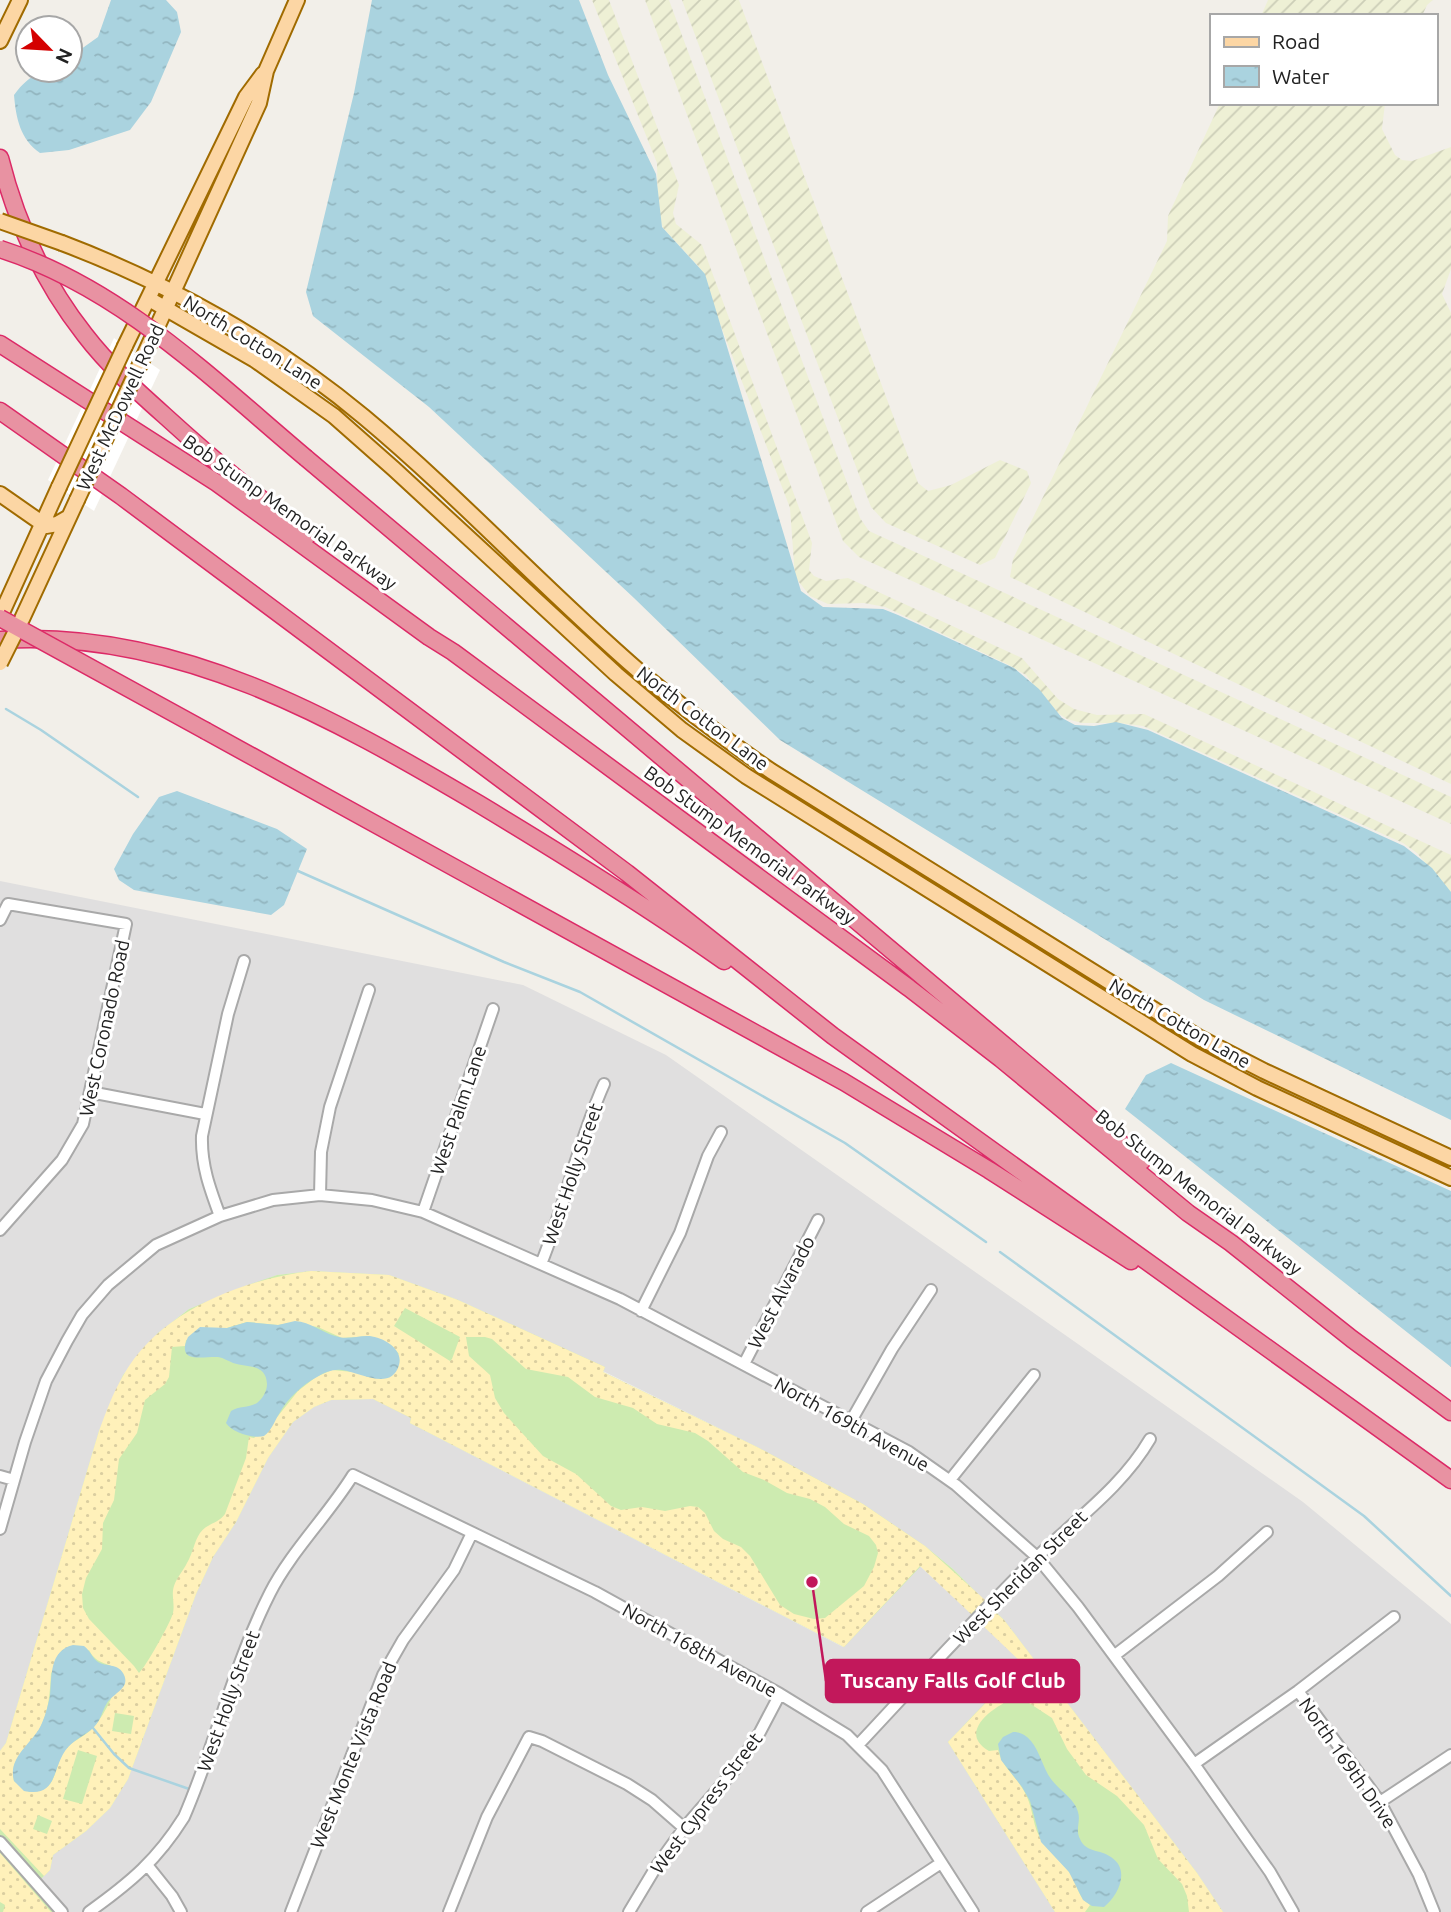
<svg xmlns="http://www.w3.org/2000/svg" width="1451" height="1912" font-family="Ubuntu,sans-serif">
  <defs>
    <pattern id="farmland-furrows" width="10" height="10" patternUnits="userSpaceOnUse" patternTransform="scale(1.75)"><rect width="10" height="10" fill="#eef0d5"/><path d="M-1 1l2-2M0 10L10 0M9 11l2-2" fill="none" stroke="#ccceb7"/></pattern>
    <pattern id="sand-dots" width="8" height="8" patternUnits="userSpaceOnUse" patternTransform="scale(1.75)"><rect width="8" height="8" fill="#fff1ba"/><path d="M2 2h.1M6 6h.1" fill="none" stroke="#dacea0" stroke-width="1.8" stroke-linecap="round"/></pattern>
    <pattern id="water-ripples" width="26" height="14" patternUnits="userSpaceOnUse" patternTransform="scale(1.75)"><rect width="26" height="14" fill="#aad3df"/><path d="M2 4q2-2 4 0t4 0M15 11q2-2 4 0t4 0" fill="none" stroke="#92b5bf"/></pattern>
  </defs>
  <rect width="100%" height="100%" fill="#f2efe9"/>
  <path fill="#e0dfdf" d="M0,881L523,985L666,1055L1303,1502L1451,1624V1912H1223L1197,1873L1004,1620L953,1569L925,1546L759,1448L603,1371L604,1367L458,1300L389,1275L311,1271L277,1275L189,1309L158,1333L135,1359L123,1375L99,1431L6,1743L0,1751Z
    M373,1399L412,1418L410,1423L843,1647L920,1566L1024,1663L948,1742L1055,1912H62L38,1882L50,1870L53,1855L86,1831L110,1808L128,1779L196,1594L213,1557L236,1522L268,1458L293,1422L314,1407L331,1400Z"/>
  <path fill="url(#farmland-furrows)" d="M592,0H609L679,185L673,213L676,224L702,245L812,543L809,570L814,576L826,581L848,578L1022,658L1058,699L1074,709L1097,715L1144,714L1451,855V893L1417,853L1403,843L1143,726L1120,723H1082L1067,719L1052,709L1026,675L1007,664L885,607L864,603L828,604L810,596L795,577L790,508L698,266L663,228L658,214L657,163Z
    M645,0H669L860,518L869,531L1451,797V824L859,557L843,541Z
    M682,0H739L918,483L928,491L951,485L1000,460L1027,471L1031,483L995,558L980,565L886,523L871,507Z
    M1268,0H1433L1427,5L1422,16H1261Z
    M1220,103H1385L1382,129L1395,155L1402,160L1412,161L1451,147V269L1442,294L1451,313V784L1010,577L1013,559L1167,241L1168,216Z"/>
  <path fill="#cdebb0" d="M311,1271L389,1275L458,1300L605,1367L603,1372L759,1448L863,1504L925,1546L953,1569L1004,1620L1197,1873L1223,1912H1055L948,1742L1023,1663L921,1566L844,1647L410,1423L411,1418L373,1399L331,1400L314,1407L293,1422L268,1458L236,1522L213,1557L196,1594L128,1779L110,1808L86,1831L53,1855L50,1870L38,1882L62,1912H0V1751L6,1743L99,1431L123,1375L158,1333L189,1309L245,1286L277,1275Z"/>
  <path fill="url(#sand-dots)" fill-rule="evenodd" d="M311,1271L389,1275L458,1300L605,1367L603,1372L759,1448L863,1504L925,1546L985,1600L971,1614L920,1566L844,1647L410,1423L411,1418L373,1399L331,1400L314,1407L293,1422L268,1458L236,1522L213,1557L196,1594L128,1779L110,1808L86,1831L53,1855L50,1870L44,1876L0,1829V1751L6,1743L99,1431C106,1412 113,1393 123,1376C159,1311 241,1280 311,1271ZM405,1308L460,1337L452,1359L450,1361L394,1326ZM247,1322L278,1325L289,1323L318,1327L342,1338L370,1336L391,1345L399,1354L353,1372L332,1370L316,1377L298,1391L278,1416L254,1438L249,1437L246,1458L225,1514C218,1524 207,1523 200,1533C194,1542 193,1553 187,1563C183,1571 177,1577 174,1586C171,1595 175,1604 173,1613C171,1622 145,1668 139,1673L134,1666L89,1619L83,1608L82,1594L86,1578L102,1549L103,1523L114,1500L119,1459L137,1433L145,1400L165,1384L169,1377L172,1347L185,1346L186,1340ZM466,1337H485L492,1339L526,1369L568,1377L595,1397L633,1408L657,1424L695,1433L708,1441L743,1472L764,1480L787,1493L810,1499L825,1507L844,1524L869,1536L876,1545L878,1553L874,1567L864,1586L825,1618L814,1619L794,1614L780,1605L750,1556L741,1547L723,1539L714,1531L705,1513L698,1507L690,1506L665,1511L642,1507L621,1510L611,1506L576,1474L543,1456L504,1413L495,1398L490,1375L469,1356ZM89,1650C97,1666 110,1662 122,1672C116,1689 104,1718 91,1730C82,1738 72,1741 65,1750C52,1769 59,1792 29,1792L14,1781C8,1757 31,1746 40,1728C49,1711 50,1691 51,1673ZM115,1713L134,1716L131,1734L112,1731ZM78,1750L97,1756L82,1804L63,1799ZM38,1815L52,1821L47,1834L33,1829Z
    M993,1610L1004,1620L1197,1873L1223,1912H1189L1187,1896L1182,1884L1158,1859L1144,1825L1117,1796L1086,1775L1067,1749L1052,1718L1029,1703L1025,1697H1019C997,1703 955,1732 989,1751L998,1750C1002,1767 1016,1776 1024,1791C1033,1806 1032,1822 1039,1836C1048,1853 1064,1862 1073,1878C1078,1889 1079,1898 1090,1905L1085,1912H1055L948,1742L1023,1664L980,1623Z
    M0,1853L51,1912H3L5,1905L0,1902Z"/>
  <path fill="url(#water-ripples)" d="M111,0H166L177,12L181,32L151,102L130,130L69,150L40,153C20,139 16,118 14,95C31,72 43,70 70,70V57L98,37Z
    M372,0H579L608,75L656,174L662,227L705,274L801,591L823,607L883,609L898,615L1014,668L1039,689L1062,718L1075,725L1094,726L1116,722L1148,730L1404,846L1432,868L1451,892V1120L1204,1000L780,740L634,598L429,407L313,316L306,292L354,93Z
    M177,791L277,829L307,849L284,905L271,915L134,890L119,880L114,869L133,834L159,797Z
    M1171,1063L1451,1191V1367L1125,1109L1146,1075Z
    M295,1321C311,1322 321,1332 335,1336C347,1340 356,1336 367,1336C381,1336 404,1348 399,1365C391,1392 360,1372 342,1370C333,1369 325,1372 317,1377C302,1385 287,1399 279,1414C274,1422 272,1430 264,1436C253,1439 231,1432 226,1423L231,1411C239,1406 249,1408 257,1403C263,1398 267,1391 267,1384C266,1363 247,1368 233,1363C228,1361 224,1358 218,1357C205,1356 175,1365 188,1337L200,1327L227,1328L247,1322L278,1325Z
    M73,1645L84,1646C90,1650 92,1658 98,1662C106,1667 117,1663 123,1673C132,1688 113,1693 107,1703C102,1711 101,1720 94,1727C85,1736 72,1740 65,1751C52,1770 57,1798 24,1791L14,1781C7,1756 34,1743 42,1723C46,1714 48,1705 50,1696C52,1676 49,1651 73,1645Z
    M1013,1732C1021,1732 1026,1735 1031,1741C1040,1752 1043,1768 1051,1779C1059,1790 1075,1799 1078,1812C1081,1821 1075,1830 1080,1839C1086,1853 1100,1849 1111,1857C1131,1870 1118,1896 1104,1907L1092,1906L1083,1900L1069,1872L1041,1842L1030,1801L1022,1787L1001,1760L998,1744L1003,1737Z"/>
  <path fill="#fff" d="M114,338L160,370L94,511L48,480Z"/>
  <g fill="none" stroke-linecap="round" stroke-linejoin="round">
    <path stroke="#aad3df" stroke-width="2.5" d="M6,709L41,730L138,797
      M298,871L504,962L580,992L845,1143L986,1242
      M1000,1252L1364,1516L1451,1596
      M93,1728L114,1754L129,1768L192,1790"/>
    <defs>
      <path id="minor" d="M0,920L8,904L126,924L83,1124L62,1160L0,1230
        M90,1092L205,1114
        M320,1195L321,1152L330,1107L369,990
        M423,1212L493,1009
        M220,1216C210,1189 201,1165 202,1136L228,1014L244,961
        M541,1264C565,1205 578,1142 604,1084
        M641,1311L680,1233L708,1156L721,1132
        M744,1364L818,1220
        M851,1421L892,1349L931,1290
        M0,1476L14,1480
        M950,1480L1034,1375
        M0,1529L25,1442L46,1381L67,1341L82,1315L108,1285L156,1245L220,1216L273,1200L320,1195L372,1200L423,1212L620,1299L909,1452L956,1485L1037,1557L1078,1607L1194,1764L1270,1872L1293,1912
        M1115,1655L1218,1576L1267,1532
        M1298,1691L1380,1802L1419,1875L1434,1912
        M859,1744C917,1682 975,1618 1036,1558C1075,1520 1122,1487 1150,1439
        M1194,1764L1298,1691L1394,1617
        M1380,1802L1451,1755
        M0,1842L62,1912
        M148,1866L172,1896L181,1912
        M89,1912C131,1882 157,1860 184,1817C216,1743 234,1664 270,1593C290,1553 329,1514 353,1475L595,1592L780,1694L847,1735L882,1770L973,1912
        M291,1912L383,1675L403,1640L454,1570L472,1533
        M449,1912L487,1817L529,1737L542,1741L627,1784L652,1800L684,1828
        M629,1912L656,1867L684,1828L737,1767L760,1732L780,1694
        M867,1912L941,1863"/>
      <path id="major" d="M0,41L20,0
        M62,243C170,284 275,343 364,417C460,497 545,590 640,672C682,707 726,740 771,771L1198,1037L1264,1071L1451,1158
        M149,299L255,360L334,416L394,469L616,674L682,730L746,776L1192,1054L1257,1088L1451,1178
        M125,346L246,97L263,74
        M143,358L259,103L266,71L297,0
        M0,494L46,526L57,524L69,517
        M0,617L59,487
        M21,621L77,500"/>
      <path id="highway" d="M0,158C16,222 44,283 85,335C108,365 136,390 164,415C210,457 258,497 307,536
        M0,344L217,483L429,637L453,652L909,988L1001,1059L1188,1213L1231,1243L1352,1339L1451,1412
        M0,411L121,496L627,873L833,1036L1451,1480
        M306,458L1142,1161
        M0,640C175,628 333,718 479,804C562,854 645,905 724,961
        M206,731L844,1082L989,1170L1131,1261"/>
    </defs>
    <use href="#minor" stroke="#a9a9a9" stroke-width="14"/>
    <use href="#major" stroke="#a06b00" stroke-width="18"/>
    <use href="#highway" stroke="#dc2a67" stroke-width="19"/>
    <use href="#minor" stroke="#fff" stroke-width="10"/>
    <use href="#major" stroke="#fcd6a4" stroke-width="14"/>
    <use href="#highway" stroke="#e892a2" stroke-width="16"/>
    <defs>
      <path id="major-bridge" d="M0,221L62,243
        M59,487L125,346
        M77,500L143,358
        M0,663L21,621"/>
      <path id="highway-bridge" d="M0,249C120,287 212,379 306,458
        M0,618L206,731"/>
    </defs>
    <use href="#major-bridge" stroke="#a06b00" stroke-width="18" stroke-linecap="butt"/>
    <use href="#highway-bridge" stroke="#dc2a67" stroke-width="19" stroke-linecap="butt"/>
    <use href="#major-bridge" stroke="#fcd6a4" stroke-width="14"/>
    <use href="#highway-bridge" stroke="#e892a2" stroke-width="16"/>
  </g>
  <g text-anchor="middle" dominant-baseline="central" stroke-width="6" stroke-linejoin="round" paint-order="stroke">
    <g font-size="19" fill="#222" stroke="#fff">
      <text transform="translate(253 342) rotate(32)">North Cotton Lane</text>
      <text transform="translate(120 407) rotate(-65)">West McDowell Road</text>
      <text transform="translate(290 512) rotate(35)">Bob Stump Memorial Parkway</text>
      <text transform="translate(703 718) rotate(37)">North Cotton Lane</text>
      <text transform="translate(750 845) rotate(36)">Bob Stump Memorial Parkway</text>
      <text transform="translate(1180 1023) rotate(30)">North Cotton Lane</text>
      <text transform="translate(104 1028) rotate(-78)">West Coronado Road</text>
      <text transform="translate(458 1110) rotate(-71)">West Palm Lane</text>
      <text transform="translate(572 1174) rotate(-71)">West Holly Street</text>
      <text transform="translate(1199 1192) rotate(38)">Bob Stump Memorial Parkway</text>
      <text transform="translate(781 1292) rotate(-63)">West Alvarado</text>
      <text transform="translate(852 1424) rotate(29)">North 169th Avenue</text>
      <text transform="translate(1020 1577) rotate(-45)">West Sheridan Street</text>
      <text transform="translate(700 1650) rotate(29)">North 168th Avenue</text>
      <text transform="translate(228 1701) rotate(-70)">West Holly Street</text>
      <text transform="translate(353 1755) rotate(-68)">West Monte Vista Road</text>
      <text transform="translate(1348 1763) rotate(55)">North 169th Drive</text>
      <text transform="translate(706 1803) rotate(-53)">West Cypress Street</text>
    </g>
  </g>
  <path fill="none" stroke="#c2185b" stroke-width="2.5" d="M812 1582L826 1681"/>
  <circle fill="#c2185b" stroke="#fff" stroke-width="2.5" cx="812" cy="1582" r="7"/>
  <rect fill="#c2185b" stroke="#c2185b" stroke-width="2.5" x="826" y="1660" width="253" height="42" rx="7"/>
  <g font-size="21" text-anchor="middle" font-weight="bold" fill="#fff">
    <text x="953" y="1688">Tuscany Falls Golf Club</text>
  </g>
  <rect x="1210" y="14" width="228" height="91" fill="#ffffff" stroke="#a7a7a7" stroke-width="2"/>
  <rect x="1224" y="37" width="35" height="10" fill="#fcd6a4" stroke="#a7a7a7" stroke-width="2"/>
  <text x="1272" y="49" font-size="21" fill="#222222">Road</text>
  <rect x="1224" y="66" width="35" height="21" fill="url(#water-ripples)" stroke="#a7a7a7" stroke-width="2"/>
  <text x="1272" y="84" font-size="21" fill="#222222">Water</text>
  <g transform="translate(49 49) rotate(115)"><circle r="33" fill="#ffffff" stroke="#a7a7a7" stroke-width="2"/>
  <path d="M0-5L12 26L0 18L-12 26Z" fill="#d40000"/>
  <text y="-10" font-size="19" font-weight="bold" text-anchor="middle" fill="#222222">N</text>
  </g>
</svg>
